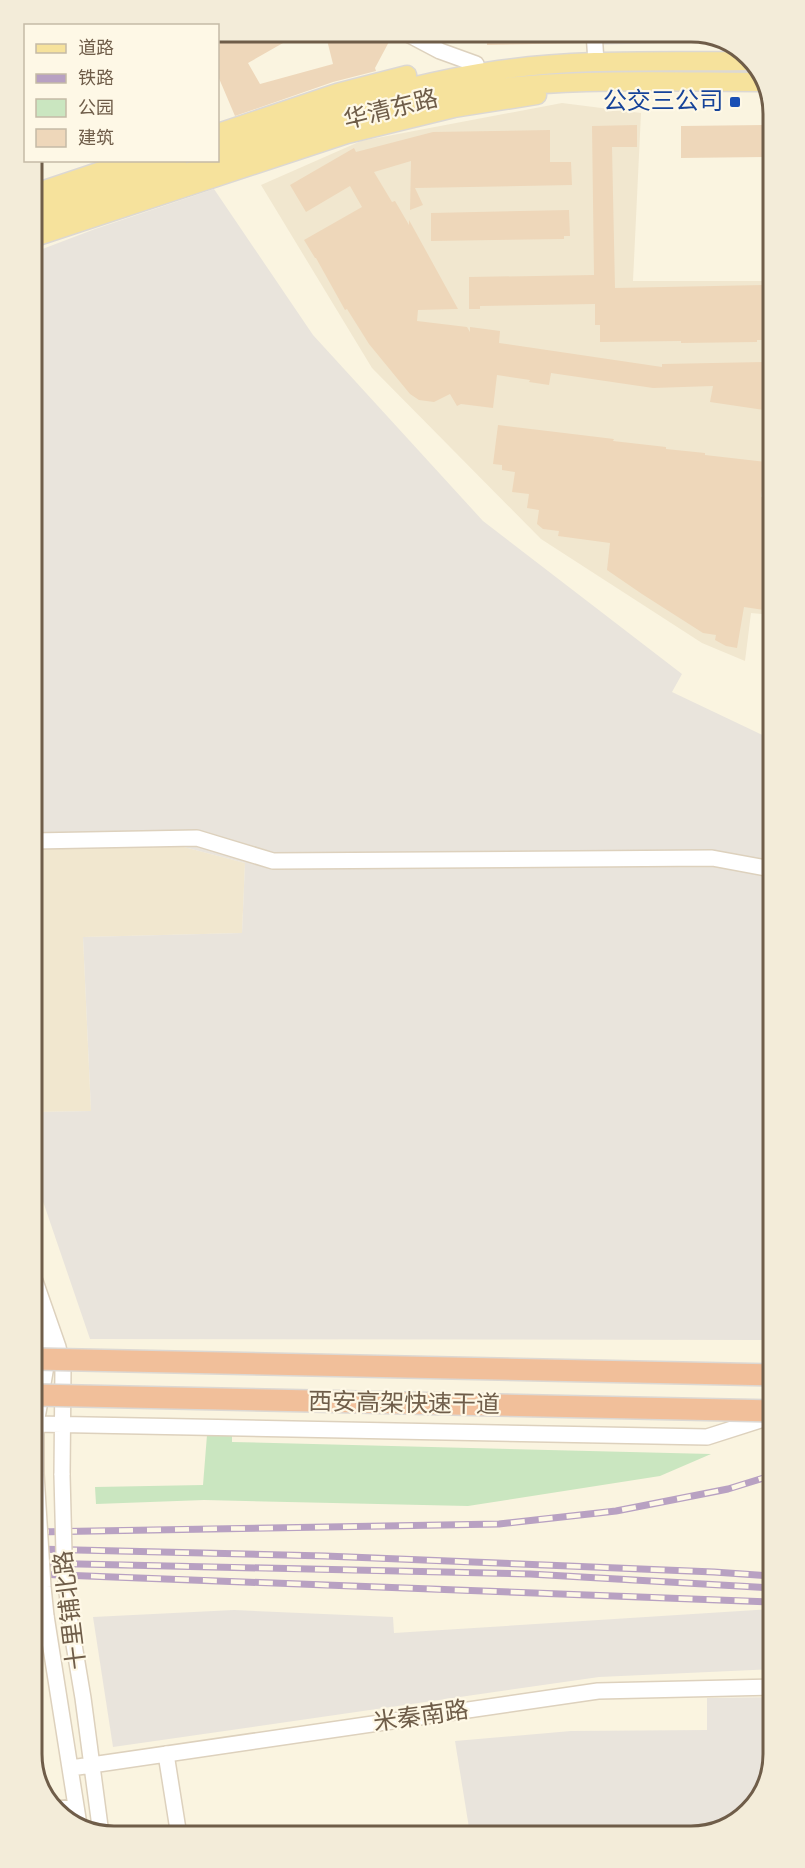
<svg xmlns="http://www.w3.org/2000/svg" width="805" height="1868" font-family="'Alegreya Sans','Noto Sans SC',sans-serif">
  <rect width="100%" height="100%" fill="#faf4e0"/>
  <path fill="#f1e7cf" d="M562,103L641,113L633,281H770L771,615L751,613L745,661L702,643L541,539L372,368L261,185L361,141Z
    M33,845L184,847L245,863L242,933L83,937L91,1111L34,1112Z"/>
  <path fill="#e9e4dc" d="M596,32H697L721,41L595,45Z
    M214,189L313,335L483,521L682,674L672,692L771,739L772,1340L90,1339L34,1175V1112L91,1111L83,937L242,933L245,863L184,847L33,845L32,253L95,229Z
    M773,1609V1669L599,1677L113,1747L93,1617L234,1610L393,1617L394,1633Z
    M773,1697V1754L757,1804L717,1832L470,1834L455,1741L571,1731L707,1730V1698Z"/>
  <path fill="#cae6c0" d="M207,1435H232V1442L711,1454L660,1476L468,1506L204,1500L96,1504L95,1487L203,1485Z"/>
  <path fill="#eed7ba" d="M218,32H277L283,43L248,63L260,84L333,64L325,32H381L391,38L375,68L376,71L333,82L235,116L218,76Z
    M443,32H584L585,43L487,45V42H445L443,41Z
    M637,125V147H612L615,288L770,285V340H757V342L681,343V341L600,342V325H595V304L480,306V309H469V277L594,275L592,126Z
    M769,125V157L681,158V126Z
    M550,130V162H571L572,185L415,188L423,205L410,210L411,161L374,172L392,202L395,201L409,225V220L458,309L418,310L417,321L467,327L470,332V327L500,331L499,343L662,367V364L770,362V411L710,402L713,386L653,388L551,373L549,385L529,382L530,380L497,375L493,408L461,404L457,406L450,394L434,402L419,400L410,394L369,344L347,309L345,310L316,258H315L304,240L362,207L350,186L306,212L290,185L354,148L356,152L433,132Z
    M569,210L570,236H564V239L431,241V213Z
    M498,425L614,439L613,441L666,447V449L705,453V455L766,462L761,497H770L771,611L744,607L737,648L726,646L715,640L716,635L703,633L642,594L607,570L610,543L558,536L559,531L543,529L537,524L539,510L527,508L529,494L512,492L515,472L502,470V465L493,464Z"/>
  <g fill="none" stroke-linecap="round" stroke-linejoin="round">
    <defs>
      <path id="minor" d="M404,32L440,51L476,64
        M594,32L596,62
        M33,841L197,838L273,861L712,858L771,869
        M35,1281L58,1347L63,1368L62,1475
        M35,1323L43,1347L46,1366L36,1424V1474
        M36,1424L707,1437L773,1416
        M69,1615L83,1698L101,1834
        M46,1616L79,1825
        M166,1754L179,1836
        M71,1768L598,1691L773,1687
        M56,1809L76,1807"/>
      <path id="major" d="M218,133L337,93L407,75
        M218,147C310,115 402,84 499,70C582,58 667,62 750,61
        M32,194L134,160
        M32,208L178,160
        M32,225L317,129C367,114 417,99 468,92C564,77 668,82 765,82
        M32,238L347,134L454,108L537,95"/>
    </defs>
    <use href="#minor" stroke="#ddd1bd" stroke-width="18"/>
    <use href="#major" stroke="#dcd8d3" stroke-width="21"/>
    <use href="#minor" stroke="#fff" stroke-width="15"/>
    <use href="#major" stroke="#f6e29c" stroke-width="18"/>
    <defs>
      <path id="rail" d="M35,1532L499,1524L616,1511L728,1489L773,1475
        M35,1549L325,1556L714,1572L773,1576
        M35,1563L530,1574L773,1588
        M35,1574L773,1602"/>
    </defs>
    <use href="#rail" stroke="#b8a1c2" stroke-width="7"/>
    <use href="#rail" stroke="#fef8e6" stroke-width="4.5" stroke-dasharray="14" stroke-linecap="butt"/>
    <defs>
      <path id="minor-bridge" d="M36,1474L43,1587L46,1616
        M62,1475L64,1554L69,1615"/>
      <path id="highway-bridge" d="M35,1359L773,1375
        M35,1395L773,1411"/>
    </defs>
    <use href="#minor-bridge" stroke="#ddd1bd" stroke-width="18" stroke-linecap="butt"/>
    <use href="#highway-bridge" stroke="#dcd8d3" stroke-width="24" stroke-linecap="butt"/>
    <use href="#minor-bridge" stroke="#fff" stroke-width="15"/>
    <use href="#highway-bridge" stroke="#f1bf9a" stroke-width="21"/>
  </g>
  <rect fill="#1a4fb4" stroke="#fef8e6" stroke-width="2" x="729" y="96" width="12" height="12" rx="3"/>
  <g text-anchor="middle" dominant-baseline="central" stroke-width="4.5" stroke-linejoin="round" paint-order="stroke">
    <g font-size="24" fill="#164399" stroke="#fef8e6" text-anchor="end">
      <text x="723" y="102">公交三公司</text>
    </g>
    <g font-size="24" fill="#6f5d49" stroke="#fef8e6">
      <text transform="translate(391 110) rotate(-14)">华清东路</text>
      <text transform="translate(404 1404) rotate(1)">西安高架快速干道</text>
      <text transform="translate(71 1610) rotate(-97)">十里铺北路</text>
      <text transform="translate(421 1717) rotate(-8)">米秦南路</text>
    </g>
  </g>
  <path d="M0 0H805V1868H0ZM114 42H691A72 72 0 0 1 763 114V1754A72 72 0 0 1 691 1826H114A72 72 0 0 1 42 1754V114A72 72 0 0 1 114 42Z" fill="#f3ecd9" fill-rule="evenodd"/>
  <path fill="none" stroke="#6f5d49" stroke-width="3" d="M114 42H691A72 72 0 0 1 763 114V1754A72 72 0 0 1 691 1826H114A72 72 0 0 1 42 1754V114A72 72 0 0 1 114 42Z"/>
  <rect x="24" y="24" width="195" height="138" fill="#fef8e6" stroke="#c5baa7" stroke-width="1.5"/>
  <rect x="36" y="44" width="30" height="9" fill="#f6e29c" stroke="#c5baa7" stroke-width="1.5"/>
  <text x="78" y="54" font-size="18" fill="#6f5d49">道路</text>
  <rect x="36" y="74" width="30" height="9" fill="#b8a1c2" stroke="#c5baa7" stroke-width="1.5"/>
  <text x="78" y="84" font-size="18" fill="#6f5d49">铁路</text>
  <rect x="36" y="99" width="30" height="18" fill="#cae6c0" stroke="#c5baa7" stroke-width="1.5"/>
  <text x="78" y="114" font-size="18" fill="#6f5d49">公园</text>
  <rect x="36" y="129" width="30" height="18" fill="#eed7ba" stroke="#c5baa7" stroke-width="1.5"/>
  <text x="78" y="144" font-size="18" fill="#6f5d49">建筑</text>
</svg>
